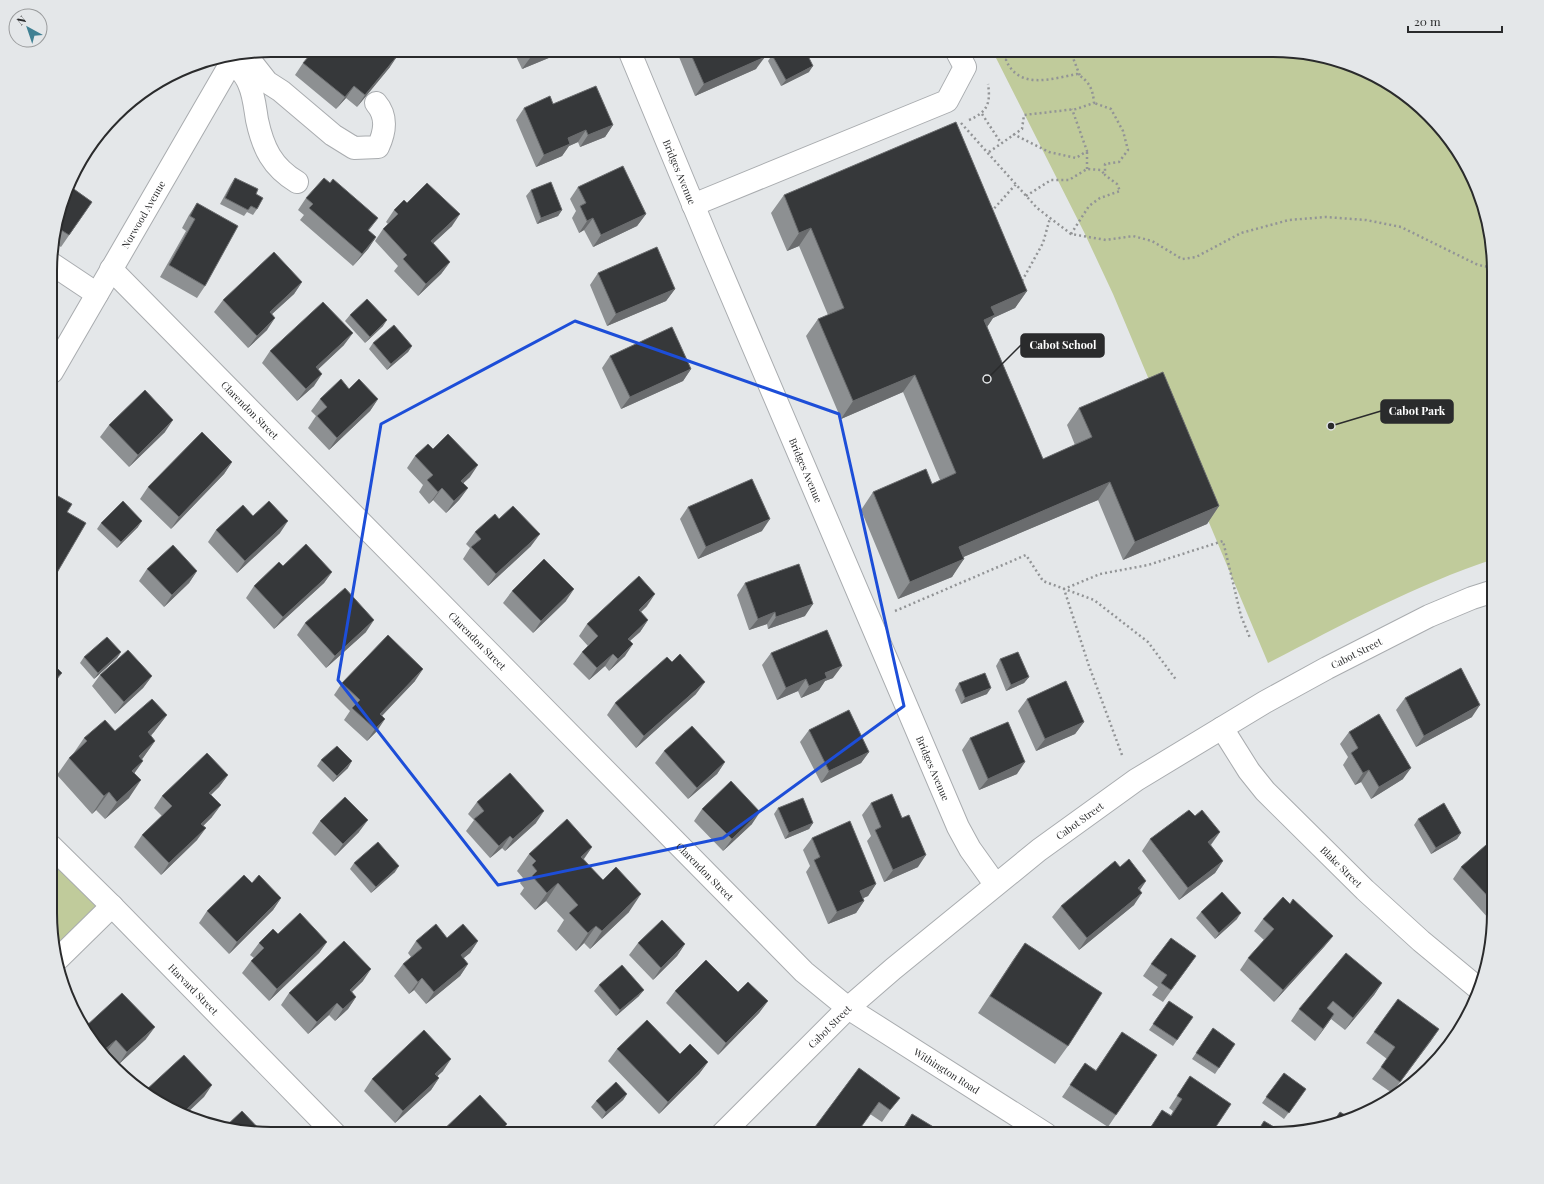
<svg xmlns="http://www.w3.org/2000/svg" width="1544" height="1184" font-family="'Playfair Display',serif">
  <rect width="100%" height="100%" fill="#e4e7e9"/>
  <path fill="#c0cb9b" d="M992,50H1287L1357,67L1419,105L1471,173L1487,214L1494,271V559C1415,585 1342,625 1268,663L1113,294L1084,232Z
    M51,846L112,906L59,958L50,928Z"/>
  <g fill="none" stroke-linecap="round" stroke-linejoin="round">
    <defs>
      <g id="minor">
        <path id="s1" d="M629,50L712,250L958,827L970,849L995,884"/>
        <path d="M245,54L267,82L281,91L333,135L354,148L378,147C385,132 388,117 376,103"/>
        <path d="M233,61C238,68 246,75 249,84C254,95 255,108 257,120C263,148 272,167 297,182"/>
        <path d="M693,205L947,101L965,67L956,50"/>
        <path d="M52,264L97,294"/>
        <path id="s2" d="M111,269L804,972L848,1008L1046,1134"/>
        <path id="s3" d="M52,372L235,56"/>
        <path id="s4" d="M1222,728L1249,771L1265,791L1365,890L1421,941L1479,989"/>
        <path id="s5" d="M51,846L112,906L335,1134"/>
        <path d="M59,958L112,906"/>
        <path id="s6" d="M722,1134L848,1008L893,969L1039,850L1136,780L1265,702L1327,668L1429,616L1472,598L1494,591"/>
      </g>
    </defs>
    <use href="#minor" stroke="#a9acaf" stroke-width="24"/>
    <path stroke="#929496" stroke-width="2.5" stroke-dasharray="2 3" stroke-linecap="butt" d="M1070,50L1080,76
      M982,114L1001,143
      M969,120C987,112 991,104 988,84
      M961,123L1037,208L1071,234L1106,240L1133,236L1152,241L1182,259L1196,257L1241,233L1289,220L1326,217L1366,220L1401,227L1478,265L1494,268
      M1013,134L1049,152L1076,158L1087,151L1072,109
      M989,152L1022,129L1024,115L1076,109L1094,103C1093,89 1089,81 1077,74C1051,79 1019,90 1006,60L1014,52L1019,50
      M1087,169V152
      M1026,196L1051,180H1069L1087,169L1101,170L1105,175
      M991,212L1016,184
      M1071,234L1089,206L1100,198L1120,191L1117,184L1105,175V164L1119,162L1128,150L1123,131L1111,109L1094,103
      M1022,281L1043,243L1050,218
      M895,611L1026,555L1043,581L1094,600L1148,642L1177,681
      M1122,755L1089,666L1064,589L1100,574L1148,565L1223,541L1241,616L1250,638"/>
    <use href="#minor" stroke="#fff" stroke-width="22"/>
  </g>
  <path fill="#8d9092" d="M513,50H568L522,69Z
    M684,50H762L756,69L695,96L679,57Z
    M772,55L809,72L781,86L768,61Z
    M303,63L390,67L357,107L346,98L336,109L295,75Z
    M553,104L613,125L605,137L580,147L578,142L569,146L562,156L536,167L516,120L524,108Z
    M96,141L88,155L80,167L78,166L80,161Z
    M235,178L257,209L253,215L247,212L244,216L220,204L231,184Z
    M71,187L92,202L61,247L53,242Z
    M578,187L646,214L637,226L593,247L584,230L579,233L572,218L576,211L570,199Z
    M531,190L562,210L558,216L537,224L526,196Z
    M784,195L1027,291L1015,308L993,318L987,327L1043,459L1075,445L1067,425L1079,408L1219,506L1207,524L1123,560L1098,500L963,557L952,577L898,599L861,510L873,492L932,484L940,480L903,392L841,419L806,336L818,319L828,315L799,246L787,251L771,213Z
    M306,198L369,231L376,237L368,249L353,266L300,220L304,215L298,210Z
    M197,203L205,286L197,298L160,277L186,231L182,228L189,215Z
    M407,203L452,226L433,243L450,262L441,274L418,296L394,271L398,266L375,241L383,229L388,224L386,222L394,210Z
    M598,273L675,289L666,301L607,326L590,285Z
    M302,282L294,294L272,314L267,330L248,348L214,312L223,300Z
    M350,315L383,326L365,343L345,321Z
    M373,343L412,346L408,352L387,370L369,349Z
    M344,345L318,369L314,386L297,401L262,363L270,351Z
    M610,356L691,369L683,381L621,409L602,368Z
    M349,389L378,399L370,411L329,450L308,428L316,416L311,411L320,399Z
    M109,425L165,432L129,467L100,437Z
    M433,449L470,477L463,483L468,488L459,500L446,513L433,500L429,504L419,492L423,485L407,468L415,456Z
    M232,462L224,474L171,529L140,499L148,487Z
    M688,507L762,531L698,559L680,519Z
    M253,516L280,533L237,573L208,542L216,530Z
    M499,519L531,546L488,586L463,559L470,548L466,544L475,532Z
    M101,523L138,527L117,548L97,529Z
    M147,569L197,571L189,583L164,607L139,581Z
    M332,572L324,583L274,629L246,598L254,586Z
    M745,583L805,616L768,629L767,624L749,630L737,595Z
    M512,591L566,601L533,633L503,603Z
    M647,606L641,612L648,620L640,632L630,641L625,656L609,671L605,666L589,680L573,664L582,652L588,646L579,636L587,624Z
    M305,623L366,632L326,668L297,635Z
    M121,652L117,658L94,679L80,663L84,657Z
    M771,653L833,678L825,681L819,690L801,698L798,691L777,700L762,665Z
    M1000,659L1029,677L1024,683L1006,691L996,666Z
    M1494,660V685L1487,669Z
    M100,675L152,676L143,688L115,714L92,686Z
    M415,681L382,716L377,731L367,741L344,720L350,711L334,695L342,683Z
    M959,683L987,694L961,704L955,690Z
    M1494,687V712L1486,697Z
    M696,694L636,748L607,715L615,703Z
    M1405,698L1472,717L1416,747L1396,710Z
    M1027,699L1084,722L1075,734L1036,751L1018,711Z
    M167,715L154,732L151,736L155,741L142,759L143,761L134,773L129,798L105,819L96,810L92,814L57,775L69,758L73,754L84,738L115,731Z
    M809,730L869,752L861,763L821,783L800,742Z
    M1349,732L1403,779L1371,799L1361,782L1355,785L1343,765L1348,757L1340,744Z
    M970,738L1017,774L979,790L962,750Z
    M664,751L725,762L717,774L688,799L655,763Z
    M321,760L348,768L333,782L317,766Z
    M228,775L219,787L211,795L212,817L203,826L197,840L161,875L134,847L142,835L162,816L154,808L162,796Z
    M477,802L536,823L505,851L502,848L490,858L466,831L474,820L468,814Z
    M871,803L918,867L884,882L867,841L871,836L862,815Z
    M778,808L813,823L809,829L785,839L774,814Z
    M702,809L752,824L723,851L694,821Z
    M1195,816L1220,832L1211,845L1223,861L1215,873L1179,900L1142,851L1150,839Z
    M1418,819L1461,833L1457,839L1431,854L1414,825Z
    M320,821L359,832L335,856L312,833Z
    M812,838L876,884L868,896L863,898L864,901L856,913L828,924L806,872L810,866L803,850Z
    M1494,838V915L1489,919L1453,879L1461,867Z
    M592,847L584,859L629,912L590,949L584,943L576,951L557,931L564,920L546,901L535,910L520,894L524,888L520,883L523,878L517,871L529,854Z
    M354,863L395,872L371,893L350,869Z
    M1120,867L1146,881L1139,890L1134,905L1079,950L1052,917L1061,906Z
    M252,883L281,898L273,910L229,954L199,923L207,911Z
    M1290,904L1333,936L1324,947L1274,1002L1240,970L1248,958L1264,940L1254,931L1263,919Z
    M1201,912L1237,919L1215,939L1196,918Z
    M278,934L327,942L319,953L269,1001L242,973L251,961L254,958L250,955L259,943Z
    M447,938L478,941L470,953L463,958L468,964L460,976L426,1004L414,990L409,994L394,976L403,964L411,957L408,953L416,941Z
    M638,943L685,944L677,956L653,980L629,955Z
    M1025,943L1068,1046L1055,1064L978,1013L1013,960Z
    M1196,956L1163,1002L1152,995L1158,987L1143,976L1151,964Z
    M363,981L352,992L356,997L348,1009L335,1021L329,1015L308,1034L281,1005L289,993Z
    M1382,983L1374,995L1345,1030L1331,1019L1315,1041L1291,1021L1299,1009Z
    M599,985L639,996L616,1016L594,991Z
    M675,991L738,992L768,1001L759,1013L718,1055L666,1003Z
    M1169,1001L1193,1017L1173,1046L1149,1030Z
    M85,1027L146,1039L119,1064Z
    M1213,1028L1235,1044L1215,1074L1192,1059Z
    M1439,1029L1392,1093L1372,1079L1387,1059L1366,1043L1374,1032Z
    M1122,1032L1116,1115L1108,1127L1062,1097L1085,1063L1096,1070Z
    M617,1049L680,1054L708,1062L699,1074L659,1114L608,1061Z
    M859,1068L900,1098L891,1109L882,1122L870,1114L856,1134H810Z
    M443,1071L437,1076L439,1078L431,1090L395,1123L364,1091L372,1079Z
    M1284,1073L1306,1089L1284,1119L1262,1103Z
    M1190,1076L1211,1134H1146L1162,1110L1171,1115L1173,1111L1169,1108Z
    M627,1094L623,1100L602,1119L591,1107L596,1101Z
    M912,1114L945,1134H899Z"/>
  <path fill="#6a6c6e" d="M548,50H568L522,69L530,58Z
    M398,55L390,67L357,107L365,95Z
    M765,57L756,69L695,96L704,84Z
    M813,66L809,72L781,86L786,80Z
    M354,86L346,98L336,109L345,97Z
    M613,125L605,137L580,147L588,135Z
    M586,130L578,142L569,146L562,156L536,167L544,155L568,138Z
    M562,210L558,216L537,224L541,218Z
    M460,214L452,226L423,253L431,241Z
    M646,214L637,226L593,247L601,235Z
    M378,218L360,242L368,230Z
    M593,218L584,230L579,233L587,221Z
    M811,228L799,246L787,251L799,233Z
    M376,237L368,249L353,266L362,254Z
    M450,262L441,274L418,296L426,284Z
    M302,282L294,294L261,324L270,312Z
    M675,289L666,301L607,326L616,314Z
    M1027,291L1015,308L993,318L983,333L972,337L991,307Z
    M275,318L267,330L248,348L257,336Z
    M387,320L383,326L365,343L370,337Z
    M353,333L344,345L308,379L316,367Z
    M412,346L408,352L387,370L391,364Z
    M691,369L683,381L621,409L630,397Z
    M322,374L314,386L297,401L306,389Z
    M915,375L903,392L841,419L853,401Z
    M378,399L370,411L329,450L337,438Z
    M173,420L165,432L129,467L138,455Z
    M232,462L224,474L171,529L179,517Z
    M478,465L470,477L453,493L461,481Z
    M1110,482L1098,500L947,564L959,547Z
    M442,488L433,500L429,504L438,492Z
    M468,488L459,500L446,513L454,501Z
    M1219,506L1207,524L1123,560L1135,542Z
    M770,519L762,531L698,559L706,547Z
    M142,521L138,527L117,548L121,542Z
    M288,521L280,533L237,573L245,561Z
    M540,534L531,546L488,586L496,574Z
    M964,559L952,577L898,599L910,582Z
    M197,571L189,583L164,607L172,595Z
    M332,572L324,583L274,629L283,617Z
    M574,589L566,601L533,633L541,621Z
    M655,594L647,606L630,622L639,610Z
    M813,604L805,616L768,629L776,617Z
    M775,612L767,624L749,630L758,619Z
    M374,620L366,632L326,668L335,656Z
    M648,620L640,632L619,650L628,639Z
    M633,644L625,656L609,671L618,659Z
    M121,652L117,658L94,679L98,673Z
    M613,654L605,666L589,680L597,668Z
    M842,666L833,678L825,681L819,690L801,698L809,686L825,673Z
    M423,669L415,681L372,726L380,714Z
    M62,673L53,685L51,687V683Z
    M152,676L143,688L115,714L124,702Z
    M1029,677L1024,683L1006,691L1011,685Z
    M806,679L798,691L777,700L786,688Z
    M705,682L696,694L636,748L644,736Z
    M991,688L987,694L961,704L965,698Z
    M1480,705L1472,717L1416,747L1424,736Z
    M167,715L154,732L135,750L148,732Z
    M385,719L377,731L367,741L375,729Z
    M1084,722L1075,734L1036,751L1045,739Z
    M155,741L143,758L127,773L139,756Z
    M869,752L861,763L821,783L829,771Z
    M143,761L131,778L132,771Z
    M352,761L348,768L333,782L337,776Z
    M725,762L717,774L688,799L697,788Z
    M1025,762L1017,774L979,790L988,779Z
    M1411,768L1403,779L1371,799L1379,787Z
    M1369,770L1361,782L1355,785L1363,773Z
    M228,775L219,787L200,805L209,793Z
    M141,780L129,798L105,819L117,802Z
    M109,792L96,810L92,814L104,796Z
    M221,805L212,817L193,836L201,824Z
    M544,811L536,823L505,851L513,839Z
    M760,812L752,824L723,851L732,839Z
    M368,820L359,832L335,856L343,844Z
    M813,823L809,829L785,839L789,833Z
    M206,828L197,840L161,875L169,863Z
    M1220,832L1211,844L1200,854L1208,842Z
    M1461,833L1457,839L1431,854L1436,848Z
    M510,836L502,848L490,858L499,846Z
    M592,847L580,864L581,857Z
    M926,855L918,867L884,882L893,870Z
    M1223,861L1215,873L1179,900L1188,888Z
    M399,866L395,872L371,893L376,887Z
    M1146,881L1138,893V888Z
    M558,883L546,901L535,910L547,893Z
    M876,884L868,896L852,903L860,891Z
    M1142,893L1134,905L1079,950L1087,938Z
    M641,894L629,912L590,949L602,931Z
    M281,898L273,910L229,954L237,942Z
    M864,901L856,913L828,924L837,912Z
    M1494,912V915L1489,919Z
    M1241,913L1237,919L1215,939L1219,933Z
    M596,926L584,943L576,951L588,933Z
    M1333,936L1324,947L1274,1002L1283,990Z
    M478,941L470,953L453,967L461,955Z
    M327,942L319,953L269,1001L277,989Z
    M685,944L677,956L653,980L661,968Z
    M468,964L460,976L426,1004L434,992Z
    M371,969L363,981L341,1002L350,990Z
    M422,978L414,990L409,994L418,982Z
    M1382,983L1374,995L1345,1030L1353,1018Z
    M644,990L639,996L616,1016L620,1010Z
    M356,997L348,1009L335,1021L343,1009Z
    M768,1001L759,1013L718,1055L726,1043Z
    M337,1003L329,1015L308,1034L317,1022Z
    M1334,1014L1326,1026L1315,1041L1323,1029Z
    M155,1027L146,1039L119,1064L127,1052Z
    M1439,1029L1431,1041L1392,1093L1400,1082Z
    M116,1040L107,1051L105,1053L103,1051Z
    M451,1059L443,1071L427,1086L435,1074Z
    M708,1062L699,1074L659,1114L668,1102Z
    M439,1078L431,1090L395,1123L403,1111Z
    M212,1085L204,1097L184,1116L182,1114Z
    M627,1094L623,1100L602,1119L606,1112Z
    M507,1124L501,1134H497Z"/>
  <path fill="#36383a" stroke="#6a6c6e" d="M314,50H392L398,55L365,95L354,86L345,97L303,63Z
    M527,50H548L530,58Z
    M689,50H762L765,57L704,84Z
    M781,50H805L813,66L786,80L772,55Z
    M596,86L613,125L588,135L586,130L568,138L570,144L544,155L524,108L550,96L553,104Z
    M956,122L1027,291L991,307L995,315L984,320L1043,459L1092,437L1079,408L1163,372L1219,506L1135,542L1110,482L959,547L964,559L910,582L873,492L926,469L932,484L956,473L915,375L853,401L818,319L844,308L811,228L799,233L784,195Z
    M96,141L88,155L85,154Z
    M623,166L646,214L601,235L593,218L587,221L580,206L586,203L578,187Z
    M235,178L258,189L256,194L263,198L257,209L251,206L248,210L225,198Z
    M324,178L330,183L333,179L378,218L368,230L376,237L362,254L309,208L313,204L306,198Z
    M551,182L562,210L541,218L531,190Z
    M427,183L460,214L431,241L450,262L426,284L403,259L407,255L383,229L398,214L394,210L404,200L407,203Z
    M71,187L92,202L69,235L61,230L52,243Z
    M197,203L238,226L205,286L169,265L195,219L190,216Z
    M657,247L675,289L616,314L598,273Z
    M274,252L302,282L270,312L275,318L257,336L223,300Z
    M367,299L387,320L370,337L350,315Z
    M323,302L353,333L316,367L322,374L306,389L270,351Z
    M394,325L412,346L391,364L373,343Z
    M672,327L691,369L630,397L610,356Z
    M341,379L349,389L359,379L378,399L337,438L317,416L327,407L320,399Z
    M145,390L173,420L138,455L109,425Z
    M202,432L232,462L179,517L148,487Z
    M448,434L478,465L461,481L468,488L454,501L442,488L438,492L427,480L433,475L415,456L428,444L433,449Z
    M752,479L770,519L706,547L688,507Z
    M51,492L72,504L67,512L86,523L51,583Z
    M123,501L142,521L121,542L101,523Z
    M269,501L288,521L245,561L216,530L243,505L253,516Z
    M513,506L540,534L496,574L471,547L481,539L475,532L495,514L499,519Z
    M306,544L332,572L283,617L254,586L279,562L283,566Z
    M173,545L197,571L172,595L147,569Z
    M544,559L574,589L541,621L512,591Z
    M799,564L813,604L776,617L775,612L758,619L745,583Z
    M639,576L655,594L639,610L648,620L628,639L633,644L618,659L613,654L597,668L582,652L598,636L587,624Z
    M345,588L374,620L335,656L305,623Z
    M827,630L842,666L825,673L827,678L809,686L806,679L786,688L771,653Z
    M388,635L423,669L380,714L385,719L375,729L352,708L360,700L342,683Z
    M107,637L121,652L98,673L84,657Z
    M128,650L152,676L124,702L100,675Z
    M1018,652L1029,677L1011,685L1000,659Z
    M680,654L705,682L644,736L615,703L667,657L672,662Z
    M51,662L62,673L51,683Z
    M1461,668L1480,705L1424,736L1405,698Z
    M985,673L991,688L965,698L959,683Z
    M1066,681L1084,722L1045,739L1027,699Z
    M152,699L167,715L148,732L155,741L139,756L143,761L132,771L141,780L117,802L109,792L104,796L69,758L87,741L84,738L105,720L115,731Z
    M849,710L869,752L829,771L809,730Z
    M1379,714L1411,768L1379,787L1369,770L1363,773L1351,753L1358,748L1349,732Z
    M1008,722L1025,762L988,779L970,738Z
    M692,726L725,762L697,788L664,751Z
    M337,746L352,761L337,776L321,760Z
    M207,753L228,775L209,793L221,805L201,824L206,828L169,863L142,835L172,806L162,796Z
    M510,773L544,811L513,839L510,836L499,846L474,819L484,811L477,802Z
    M731,781L760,812L732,839L702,809Z
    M892,794L902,818L909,815L926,855L893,870L875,830L881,827L871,803Z
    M345,797L368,820L343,844L320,821Z
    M803,798L813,823L789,833L778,808Z
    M1444,803L1461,833L1436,848L1418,819Z
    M1189,810L1195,816L1202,810L1220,832L1208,842L1223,861L1188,888L1150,839Z
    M567,819L592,847L581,857L603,880L616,867L641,894L602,931L596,926L588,933L569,913L578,905L558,883L547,893L532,876L537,871L532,865L536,861L529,854Z
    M850,821L876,884L860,891L864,901L837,912L814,860L820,857L812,838Z
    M1494,838V903L1461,867Z
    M378,842L399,866L376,887L354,863Z
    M1129,859L1146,881L1138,888L1142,893L1087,938L1061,906L1115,861L1120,867Z
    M244,875L252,883L259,875L281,898L237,942L207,911Z
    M1222,892L1241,913L1219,933L1201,912Z
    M1283,897L1290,904L1293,899L1333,936L1283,990L1248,958L1274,929L1263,919Z
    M300,913L327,942L277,989L251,961L264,948L259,943L273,929L278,934Z
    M662,920L685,944L661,968L638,943Z
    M436,924L447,938L463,924L478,941L461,955L468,964L434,992L422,978L418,982L403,964L422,948L416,941Z
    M1171,938L1196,956L1171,990L1161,983L1167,975L1151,964Z
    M344,941L371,969L350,990L356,997L343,1009L337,1003L317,1022L289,993Z
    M1025,943L1102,993L1068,1046L990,996Z
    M1346,953L1382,983L1353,1018L1333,1001L1327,1008L1334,1014L1323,1029L1299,1009Z
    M706,960L738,992L748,982L768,1001L726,1043L675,991Z
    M622,965L644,990L620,1010L599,985Z
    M122,993L155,1027L127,1052L116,1040L103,1051L85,1027Z
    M1398,999L1439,1029L1400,1082L1381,1067L1395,1047L1374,1032Z
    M1169,1001L1193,1017L1177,1040L1153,1024Z
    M647,1020L680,1054L690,1044L708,1062L668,1102L617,1049Z
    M1213,1028L1235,1044L1219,1068L1196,1053Z
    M424,1030L451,1059L435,1074L439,1078L403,1111L372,1079Z
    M1122,1032L1157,1055L1116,1115L1070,1085L1085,1063L1096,1071Z
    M184,1055L212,1085L182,1114L145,1091Z
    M859,1068L900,1098L890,1110L879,1102L856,1134H816L812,1131Z
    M1284,1073L1306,1089L1289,1113L1266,1097Z
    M1190,1076L1231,1104L1211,1134H1148L1147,1133L1162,1110L1171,1116L1182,1099L1177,1096Z
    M616,1082L627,1094L606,1112L596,1101Z
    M480,1095L507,1124L497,1134H439Z
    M242,1111L264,1134H257L226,1126Z
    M1340,1112L1350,1118L1331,1125Z
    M912,1114L945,1134H900Z
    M1264,1121L1284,1133L1273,1134H1256Z"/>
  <path fill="none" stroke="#1d4ed8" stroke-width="3" stroke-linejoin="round" d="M575,321L839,414L904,706L723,838L498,885L338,680L381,424Z"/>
  <g text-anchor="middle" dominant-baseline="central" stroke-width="4" stroke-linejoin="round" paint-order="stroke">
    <g font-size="10" fill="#2a2b2c" stroke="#e4e7e9">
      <text stroke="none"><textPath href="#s1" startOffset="132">Bridges Avenue</textPath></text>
      <text stroke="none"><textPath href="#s3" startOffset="182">Norwood Avenue</textPath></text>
      <text stroke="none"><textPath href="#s2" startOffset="198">Clarendon Street</textPath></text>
      <text stroke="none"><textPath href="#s1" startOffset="456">Bridges Avenue</textPath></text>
      <text stroke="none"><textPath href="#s2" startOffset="522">Clarendon Street</textPath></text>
      <text stroke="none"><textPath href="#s6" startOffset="800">Cabot Street</textPath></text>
      <text stroke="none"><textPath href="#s1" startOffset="780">Bridges Avenue</textPath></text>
      <text stroke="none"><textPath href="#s6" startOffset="476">Cabot Street</textPath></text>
      <text stroke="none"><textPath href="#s4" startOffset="184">Blake Street</textPath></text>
      <text stroke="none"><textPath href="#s2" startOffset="846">Clarendon Street</textPath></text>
      <text stroke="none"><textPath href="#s5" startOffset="202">Harvard Street</textPath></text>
      <text stroke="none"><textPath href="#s6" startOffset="152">Cabot Street</textPath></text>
      <text stroke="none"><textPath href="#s2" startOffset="1161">Withington Road</textPath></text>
    </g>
  </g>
  <path d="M0 0H1544V1184H0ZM271 57H1273A214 214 0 0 1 1487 271V913A214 214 0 0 1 1273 1127H271A214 214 0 0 1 57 913V271A214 214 0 0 1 271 57Z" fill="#e4e7e9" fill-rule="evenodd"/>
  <path fill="none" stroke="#2a2b2c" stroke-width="2" d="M271 57H1273A214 214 0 0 1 1487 271V913A214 214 0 0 1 1273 1127H271A214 214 0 0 1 57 913V271A214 214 0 0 1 271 57Z"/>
  <path fill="none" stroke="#2a2b2c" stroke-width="1.5" d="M987 379L1021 345M1331 426L1381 411"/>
  <g fill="#2a2b2c" stroke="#e4e7e9" stroke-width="1.5">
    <circle cx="987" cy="379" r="4"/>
    <circle cx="1331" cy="426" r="4"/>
  </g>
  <g fill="#2a2b2c" stroke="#2a2b2c" stroke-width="1.5">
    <rect x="1021" y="334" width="83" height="23" rx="4"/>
    <rect x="1381" y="400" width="72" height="23" rx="4"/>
  </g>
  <g font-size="11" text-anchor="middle" font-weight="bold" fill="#fff">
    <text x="1063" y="349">Cabot School</text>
    <text x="1417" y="415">Cabot Park</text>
  </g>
  <g transform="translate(28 28) rotate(320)"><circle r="19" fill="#e4e7e9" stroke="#9a9c9d"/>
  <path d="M0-3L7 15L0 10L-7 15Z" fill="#408093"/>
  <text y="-6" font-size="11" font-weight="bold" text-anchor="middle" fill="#2a2b2c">N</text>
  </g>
  <path d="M1408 26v6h94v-6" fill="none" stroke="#2a2b2c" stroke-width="2"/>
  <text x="1414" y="26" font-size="12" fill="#2a2b2c" stroke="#e4e7e9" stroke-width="3" paint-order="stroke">20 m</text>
</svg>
